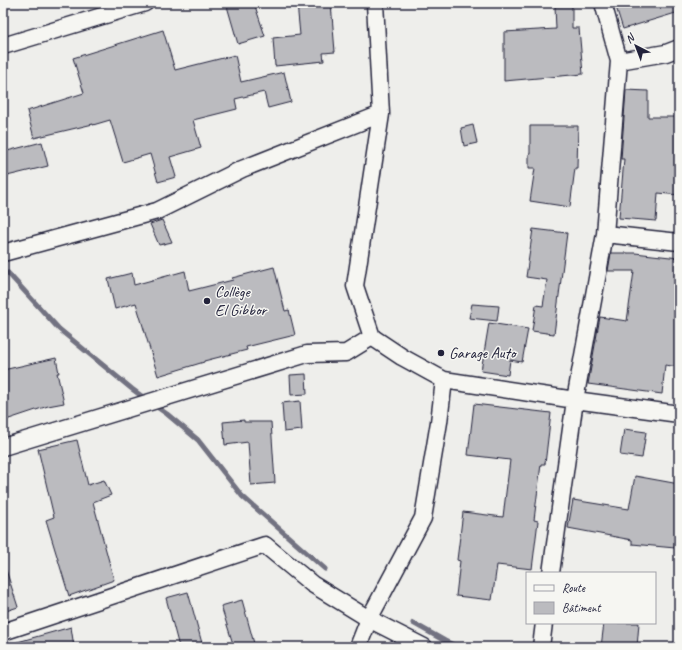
<svg xmlns="http://www.w3.org/2000/svg" width="682" height="650" font-family="Caveat,sans-serif">
  <rect width="100%" height="100%" fill="#eeeeeb"/>
  <filter id="ink" filterUnits="userSpaceOnUse"><feTurbulence type="fractalNoise" baseFrequency=".025" numOctaves="2"/><feDisplacementMap in="SourceGraphic" scale="8" xChannelSelector="R" yChannelSelector="G"/><feConvolveMatrix kernelMatrix="1 2 1 2 8 2 1 2 1" color-interpolation-filters="sRGB"/></filter>
  <g filter="url(#ink)">
    <g fill="none" stroke-linecap="round" stroke-linejoin="round">
      <path stroke="#727281" stroke-width="5" d="M8,273L59,329L132,389L147,400
        M154,405L167,414L198,440L242,496L325,569
        M413,623L445,641L458,647"/>
    </g>
    <path fill="#bbbbbf" stroke="#22223b" d="M236,3H254L265,36L238,44L227,6Z
      M297,3H331L335,52L323,53L324,61L275,66L273,38L300,35Z
      M629,3H679V12L623,29L616,7Z
      M572,5V28H579L583,74L504,81V32L556,29L555,6Z
      M163,30L175,70L235,55L241,82L284,72L291,102L268,108L264,92L235,99L237,109L193,120L201,148L170,157L176,177L158,182L150,154L123,162L110,120L93,125V124L34,138L27,111L84,93L73,58Z
      M626,90L648,91V117H679V195L658,193L656,221L619,218L624,159H621Z
      M473,125L477,143L464,146L461,128Z
      M530,126H578L577,168H575L570,207L530,201L535,168H529V154H530Z
      M42,142L48,166L3,177V152Z
      M162,220L172,242L159,245L150,224Z
      M533,229L567,233L554,334L532,331L536,305L543,306L547,280L526,277Z
      M611,253H635L679,258V367L665,365L662,394L588,384L600,317L627,321L634,271H608Z
      M274,267L285,311L289,310L295,335L246,347L247,350L204,361V362L158,376L136,303L115,309L108,279L132,273L134,285L185,271L189,291L233,280L232,278Z
      M472,304L499,306L497,321L469,318Z
      M489,323L528,329L522,362L510,360L508,375L481,371Z
      M56,358L59,373H57L64,403L48,406L3,421V370Z
      M306,374L307,394L291,395L290,375Z
      M300,401L302,430L284,432L282,403Z
      M474,404L551,413L545,464H541L534,520L538,521L532,569L497,565L492,600L456,596L460,561L457,560L463,512L503,517L510,460L468,455Z
      M244,420V422H271L275,483L251,485L248,442L225,445L223,422Z
      M624,429L646,432L642,458L620,455Z
      M77,440L88,485L104,480L111,495L93,502L114,580L69,596L46,520L54,517L38,449Z
      M635,476L679,484V510L677,521L675,548L632,544V540L568,528L573,500L629,509Z
      M6,570L18,607L3,612V571Z
      M188,592L203,647H179L166,598Z
      M242,600L255,647H234L221,606Z
      M604,623H639L637,647H601Z
      M71,627L74,647H14V643Z"/>
    <g fill="none" stroke-linecap="round" stroke-linejoin="round">
      <defs>
        <path id="minor" d="M3,46L145,3
          M619,61L666,53L679,48
          M605,234L679,242
          M3,253L157,211L242,169L381,114
          M444,380L575,400L679,414
          M3,447L307,354L346,353L372,337
          M551,573L575,400L605,234L619,61L603,3
          M3,632L265,545L312,584L369,619L424,647
          M358,647L369,619L423,518L439,422L444,380L402,357L372,337L355,286L381,114L375,3
          M541,647L544,623"/>
      </defs>
      <use href="#minor" stroke="#22223b" stroke-width="19"/>
      <use href="#minor" stroke="#f6f6f2" stroke-width="16"/>
    </g>
  </g>
  <g fill="#22223b" stroke="#f6f6f2" stroke-width="1.5">
    <circle cx="207" cy="301" r="4"/>
    <circle cx="441" cy="353" r="4"/>
  </g>
  <g text-anchor="middle" dominant-baseline="central" stroke-width="3" stroke-linejoin="round" paint-order="stroke">
    <g font-size="16" fill="#22223b" stroke="#f6f6f2" text-anchor="start">
      <text x="215" y="292">Collège<tspan x="215" dy="18">El Gibbor</tspan></text>
      <text x="449" y="353">Garage Auto</text>
    </g>
  </g>
  <rect width="682" height="650" fill="none" stroke="#f6f6f2" stroke-width="16"/>
  <rect x="8" y="8" width="666" height="634" fill="none" stroke="#22223b" stroke-width="1.5" filter="url(#ink)"/>
  <rect x="526" y="572" width="130" height="52" fill="#f6f6f2" stroke="#a1a1a9"/>
  <rect x="534" y="585" width="20" height="6" fill="#f6f6f2" stroke="#a1a1a9"/>
  <text x="562" y="592" font-size="12" fill="#22223b">Route</text>
  <rect x="534" y="602" width="20" height="12" fill="#bbbbbf" stroke="#a1a1a9"/>
  <text x="562" y="612" font-size="12" fill="#22223b">Bâtiment</text>
  <g transform="translate(636 46) rotate(318)" stroke="#f6f6f2" stroke-width="3" paint-order="stroke">
  <path d="M0-3L7 15L0 10L-7 15Z" fill="#22223b"/>
  <text y="-6" font-size="11" font-weight="bold" text-anchor="middle" fill="#22223b">N</text>
  </g>
</svg>
